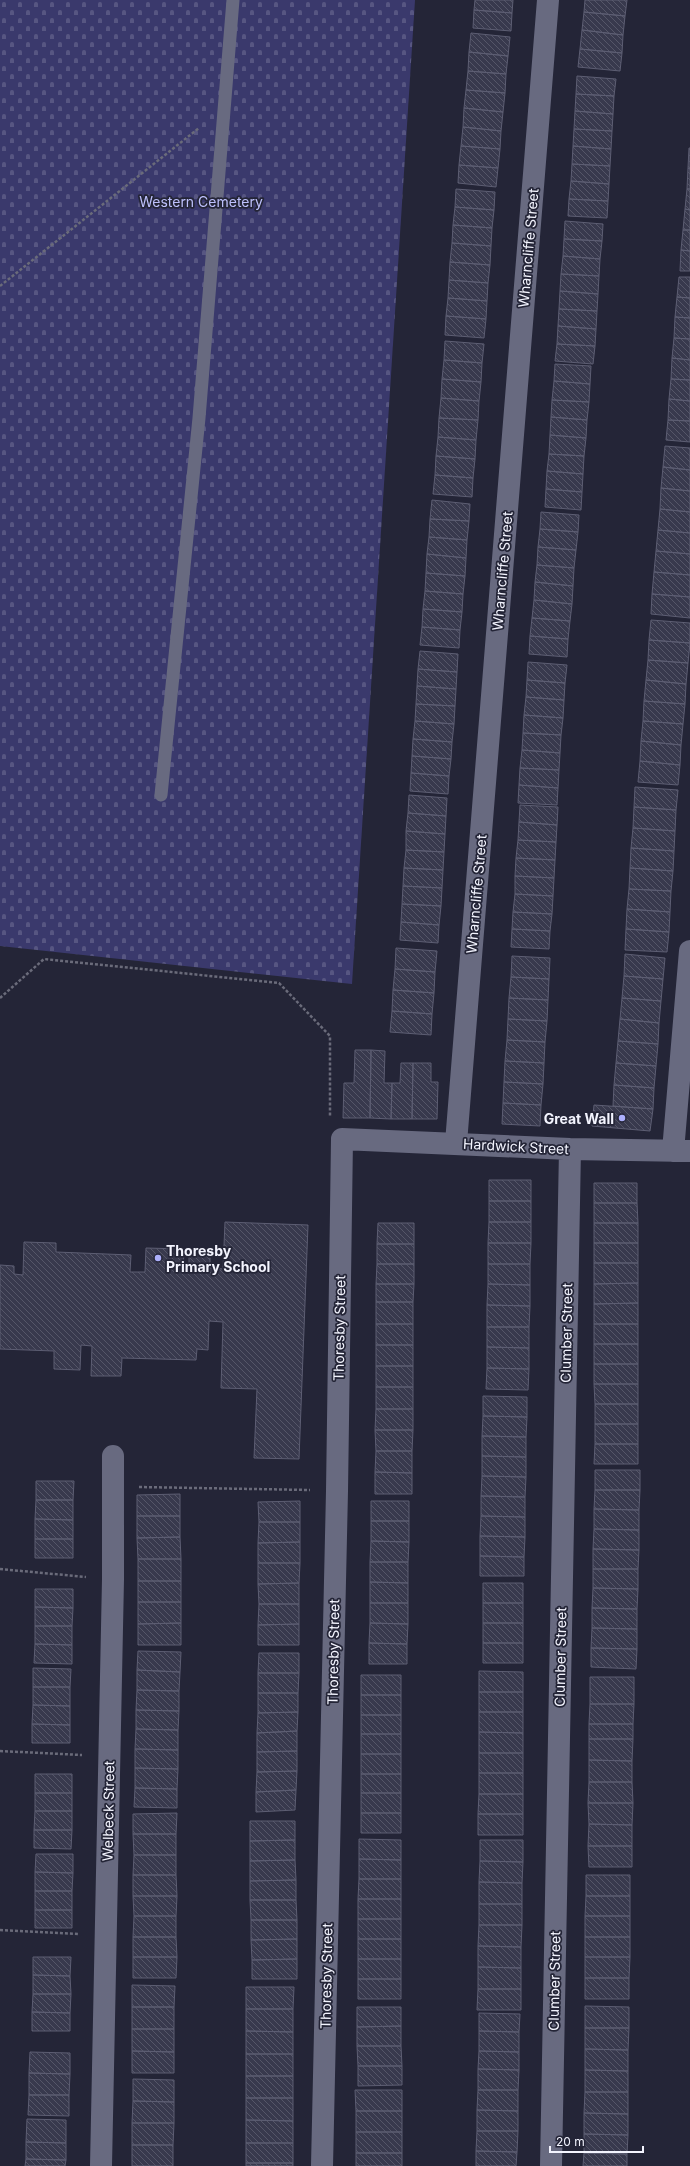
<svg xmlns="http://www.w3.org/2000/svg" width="690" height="2166" font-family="Inter,sans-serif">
  <defs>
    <pattern id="cemetery-stones" width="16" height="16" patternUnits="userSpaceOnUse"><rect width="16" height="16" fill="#3a396c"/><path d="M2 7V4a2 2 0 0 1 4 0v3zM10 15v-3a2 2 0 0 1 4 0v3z" fill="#575682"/></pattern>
    <pattern id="building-back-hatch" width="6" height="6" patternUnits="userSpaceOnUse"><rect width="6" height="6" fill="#38394d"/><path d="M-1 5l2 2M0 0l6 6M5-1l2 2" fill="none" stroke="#555668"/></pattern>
  </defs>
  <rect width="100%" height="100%" fill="#242537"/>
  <path fill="url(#cemetery-stones)" d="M0,0H415L352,984L0,946Z"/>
  <path fill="url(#building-back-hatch)" stroke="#5d5e73" d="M475,0H513L512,13L474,10Z
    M585,0H627L625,16L584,12Z
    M474,10L512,13L511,31L473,28Z
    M584,12L625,16L623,35L582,30Z
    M582,30L623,35L622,53L580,49Z
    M471,33L510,37L508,56L469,52Z
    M580,49L622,53L620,71L578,67Z
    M469,52L508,56L506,74L468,71Z
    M468,71L506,74L505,93L466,90Z
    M577,76L616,79L614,96L576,94Z
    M466,90L505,93L503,112L464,108Z
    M576,94L614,96L613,114L575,111Z
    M464,108L503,112L501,131L463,127Z
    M575,111L613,114L612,131L574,129Z
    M463,127L501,131L500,149L461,146Z
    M574,129L612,131L611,149L573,146Z
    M461,146L500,149L498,168L459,165Z
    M573,146L611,149L610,166L572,164Z
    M689,148H690V169L688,168Z
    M572,164L610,166L609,184L571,181Z
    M459,165L498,168L496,187L458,183Z
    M688,168L690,169V189H687Z
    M571,181L609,184L608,201L569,199Z
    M456,189L495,192L494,210L455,207Z
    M687,189H690V210L685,209Z
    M569,199L608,201L607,218L568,216Z
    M455,207L494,210L492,228L453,225Z
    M685,209L690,210V230H683Z
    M565,221L603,224L602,241L564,239Z
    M453,225L492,228L491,246L452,243Z
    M683,230H690V251L681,250Z
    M564,239L602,241L600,259L563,256Z
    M452,243L491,246L490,265L450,262Z
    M681,250L690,251V271H680Z
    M563,256L600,259L599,276L561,274Z
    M450,262L490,265L488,283L449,280Z
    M561,274L599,276L598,294L560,291Z
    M679,277H690V298L677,297Z
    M449,280L488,283L487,301L448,298Z
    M560,291L598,294L597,311L559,309Z
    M677,297L690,298V318L675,317Z
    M448,298L487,301L486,319L446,316Z
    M559,309L597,311L596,329L558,326Z
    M446,316L486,319L484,338L445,335Z
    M675,317L690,318V339L674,338Z
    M558,326L596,329L595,346L557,344Z
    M674,338L690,339V360L672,358Z
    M445,341L484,344L482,363L444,360Z
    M557,344L595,346L593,364L555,361Z
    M672,358L690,360V380L671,379Z
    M444,360L482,363L481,382L442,379Z
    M555,364L591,366L590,384L554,381Z
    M442,379L481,382L479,401L441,398Z
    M671,379L690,380V401L669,399Z
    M554,381L590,384L589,402L552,400Z
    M441,398L479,401L478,420L439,418Z
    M669,399L690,401V421L668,420Z
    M552,400L589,402L587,420L551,417Z
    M551,417L587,420L586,438L550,435Z
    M439,418L478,420L476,440L438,437Z
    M668,420L690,421V442L666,440Z
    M550,435L586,438L584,456L549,454Z
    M438,437L476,440L475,459L436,456Z
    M665,446L690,448V470L663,467Z
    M549,454L584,456L583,474L547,471Z
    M436,456L475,459L473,478L435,475Z
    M663,467L690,470V491L661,488Z
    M547,471L583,474L582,492L546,489Z
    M435,475L473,478L472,497L433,494Z
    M661,488L690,491V512L660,509Z
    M546,489L582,492L581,510L545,507Z
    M432,500L470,504L469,521L430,519Z
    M660,509L690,512V533L658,530Z
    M541,512L579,515L578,532L540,529Z
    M430,519L469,521L467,540L429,537Z
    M540,529L578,532L576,550L538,547Z
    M658,530L690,533V554L656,551Z
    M429,537L467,540L466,558L427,554Z
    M538,547L576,550L574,568L537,565Z
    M656,551L690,554V575L654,572Z
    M427,554L466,558L465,576L426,573Z
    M537,565L574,568L573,586L535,582Z
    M654,572L690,575V597L652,594Z
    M426,573L465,576L463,594L425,591Z
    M535,582L573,586L572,604L534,600Z
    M425,591L463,594L462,612L423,609Z
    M652,594L690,597V618L651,614Z
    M534,600L572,604L570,621L532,618Z
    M423,609L462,612L460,630L422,627Z
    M532,618L570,621L568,639L530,636Z
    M651,620L690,623V643L649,640Z
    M422,627L460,630L459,648L420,645Z
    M530,636L568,639L567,657L529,654Z
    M649,640L690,643L688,663L648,660Z
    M420,651L458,654L457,672L418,669Z
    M648,660L688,663L686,684L646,680Z
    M528,662L567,665L565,683L527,680Z
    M418,669L457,672L456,689L417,686Z
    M527,680L565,683L564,700L526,697Z
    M646,680L686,684L685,704L644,701Z
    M417,686L456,689L455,706L416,704Z
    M526,697L564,700L563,718L524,715Z
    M644,701L685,704L683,724L643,721Z
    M416,704L455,706L454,724L415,721Z
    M524,715L563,718L561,735L523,733Z
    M415,721L454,724L452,742L413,739Z
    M643,721L683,724L681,745L641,741Z
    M523,733L561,735L560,753L522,750Z
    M413,739L452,742L451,759L412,756Z
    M641,741L681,745L680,765L640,761Z
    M522,750L560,753L559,770L520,768Z
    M412,756L451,759L449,776L411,773Z
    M640,761L680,765L678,785L638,782Z
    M520,768L559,770L558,788L519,785Z
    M411,773L449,776L448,794L410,791Z
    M519,785L558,788L557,805L518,803Z
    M635,787L678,790L676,810L634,807Z
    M409,795L447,798L446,816L408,813Z
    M520,805L558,807L557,825L519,822Z
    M634,807L676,810L675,831L633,828Z
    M408,813L446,816L445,834L406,831Z
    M519,822L557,825L556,842L518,840Z
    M633,828L675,831L674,851L631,848Z
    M406,831L445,834L444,852L406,850Z
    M518,840L556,842L555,860L516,858Z
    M631,848L674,851L673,871L630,868Z
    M406,850L444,852L443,870L404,868Z
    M516,858L555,860L554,878L515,876Z
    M404,868L443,870L442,888L403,886Z
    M630,868L673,871L671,891L629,889Z
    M515,876L554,878L553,896L515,894Z
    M403,886L442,888L441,906L402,904Z
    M629,889L671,891L670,912L627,909Z
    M515,894L553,896L552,914L513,912Z
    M402,904L441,906L439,925L401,922Z
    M627,909L670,912L669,932L626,929Z
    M513,912L552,914L550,931L512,929Z
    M401,922L439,925L438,943L400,940Z
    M512,929L550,931L549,949L511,947Z
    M626,929L669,932L667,952L625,950Z
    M396,948L437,951L435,972L395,969Z
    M625,954L665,958L663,979L624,976Z
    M512,956L550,958L549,979L511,977Z
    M395,969L435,972L434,993L393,990Z
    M624,976L663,979L661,1001L622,998Z
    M511,977L549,979L548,1000L509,998Z
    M393,990L434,993L432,1014L392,1011Z
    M509,998L548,1000L547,1021L508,1019Z
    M622,998L661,1001L659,1023L620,1019Z
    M392,1011L432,1014L431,1035L390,1032Z
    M508,1019L547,1021L545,1042L507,1040Z
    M620,1019L659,1023L658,1044L618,1041Z
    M507,1040L545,1042L544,1063L505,1061Z
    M618,1041L658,1044L656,1066L616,1063Z
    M355,1050H371L370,1118H343L344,1083H354Z
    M371,1050L385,1051L384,1083H392L391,1119L370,1118Z
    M505,1061L544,1063L543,1084L504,1082Z
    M401,1063H413L412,1119H391L392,1083H400Z
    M413,1063H431V1082H438L437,1119H412Z
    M616,1063L656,1066L654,1088L614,1085Z
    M504,1082L543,1084L541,1105L503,1103Z
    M614,1085L654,1088L653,1109L613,1106Z
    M503,1103L541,1105L540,1126L502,1124Z
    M594,1105L653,1109L650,1131L592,1126Z
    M489,1180H531V1201H489Z
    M594,1183H637V1203H594Z
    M489,1201H531V1222H489Z
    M594,1203H637L638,1223H594Z
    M225,1222L308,1225L299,1459L254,1458L257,1389L221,1388L223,1322L209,1321L208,1350L197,1349L196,1360L122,1358L121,1376H91L92,1346L81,1345L80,1370L54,1369V1351L0,1349V1265L14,1266V1274L23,1275L24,1242L56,1243V1252L131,1255L130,1272H145L146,1248L184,1249L183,1272H189V1249H210V1268L223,1269Z
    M489,1222H531V1243H488Z
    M378,1223H414V1244H377Z
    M594,1223H638V1243H594Z
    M488,1243H531L530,1264H488Z
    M594,1243H638V1263H594Z
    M377,1244H414V1264H377Z
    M594,1263H638V1283L594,1284Z
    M377,1264H414V1284H376Z
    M488,1264H530V1285L488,1284Z
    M638,1283V1303L594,1304V1284Z
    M376,1284H414L413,1302H376Z
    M488,1284L530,1285V1306L487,1305Z
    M376,1302H413V1324H376Z
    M638,1303V1324H594V1304Z
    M487,1305L530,1306L529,1327H487Z
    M376,1324H413V1345H376Z
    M594,1324H638V1344H594Z
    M487,1327H529V1348L487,1347Z
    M594,1344H638V1364H594Z
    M376,1345H413V1366H376Z
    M487,1347L529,1348V1369L487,1368Z
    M594,1364H638V1384H594Z
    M376,1366H413V1387H376Z
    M487,1368L529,1369L528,1390L486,1389Z
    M594,1384H638V1404H595Z
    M376,1387H413V1409H376Z
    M483,1396L527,1397V1417L483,1416Z
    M595,1404H638V1424H595Z
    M376,1409H413V1430H375Z
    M483,1416L527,1417L526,1437L482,1436Z
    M595,1424H638V1444H595Z
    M375,1430H413L412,1451H376Z
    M482,1436L526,1437V1457L482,1456Z
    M595,1444H638V1464H594Z
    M376,1451H412V1473L375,1472Z
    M482,1456L526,1457V1477L482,1476Z
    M595,1470H640V1490H595Z
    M375,1472L412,1473V1494H375Z
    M482,1476L526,1477L525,1497L481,1496Z
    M36,1481H74L73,1500H36Z
    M595,1490H640L639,1510L594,1509Z
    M180,1494V1516H137V1495Z
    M481,1496L525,1497V1517L481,1516Z
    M36,1500H73V1520L35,1519Z
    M300,1501V1522H259L258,1502Z
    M371,1501H409V1521H371Z
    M594,1509L639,1510V1530L594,1529Z
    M137,1516H180V1537L137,1538Z
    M481,1516L525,1517V1537L480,1536Z
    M35,1519L73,1520V1539H35Z
    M371,1521H409V1542L371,1541Z
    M259,1522H300V1542L258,1543Z
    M594,1529L639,1530V1550L593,1549Z
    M480,1536L525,1537L524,1557L480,1556Z
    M180,1537L181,1559H138L137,1538Z
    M35,1539H73V1558H35Z
    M371,1541L409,1542L408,1562H370Z
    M300,1542V1563H258V1543Z
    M593,1549L639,1550L638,1569H593Z
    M480,1556L524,1557V1576H480Z
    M138,1559H181V1581H138Z
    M370,1562H408V1583L370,1582Z
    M258,1563H300L299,1583L258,1584Z
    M593,1569H638V1589L593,1588Z
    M138,1581H181V1602H138Z
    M370,1582L408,1583V1603H370Z
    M299,1583V1604H259L258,1584Z
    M483,1583H523V1603H483Z
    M593,1588L638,1589L637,1609L592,1608Z
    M35,1589H73V1608L35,1607Z
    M138,1602H181V1623L138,1624Z
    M370,1603H408V1624L370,1623Z
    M483,1603H523V1623H483Z
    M259,1604H299V1624L258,1625Z
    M35,1607L73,1608L72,1626H35Z
    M592,1608L637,1609V1629L592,1628Z
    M181,1623V1645H138V1624Z
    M370,1623L408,1624L407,1644L369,1643Z
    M483,1623H523V1643H483Z
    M299,1624V1645H258V1625Z
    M35,1626H72V1645L35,1644Z
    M592,1628L637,1629V1649L591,1648Z
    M369,1643L407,1644V1664H369Z
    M483,1643H523V1663H483Z
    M35,1644L72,1645V1664L34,1663Z
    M591,1648L637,1649L636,1669L591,1667Z
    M138,1651L181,1652L180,1672L137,1670Z
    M259,1653H299V1673H258Z
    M33,1668L71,1669L70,1687H33Z
    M137,1670L180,1672L179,1691L137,1690Z
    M479,1671L523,1672V1692H479Z
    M258,1673H299L298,1693H258Z
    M361,1675H401V1695H361Z
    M590,1677H634V1704H590Z
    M33,1687H70V1706L33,1705Z
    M137,1690L179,1691V1711L136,1710Z
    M479,1692H523V1712H479Z
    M258,1693H298V1712L258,1713Z
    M361,1695H401V1715H361Z
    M590,1704H634L633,1724H589Z
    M33,1705L70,1706V1725L32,1724Z
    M136,1710L179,1711L178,1730L136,1729Z
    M298,1712L297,1731L257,1733L258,1713Z
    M479,1712H523V1733L479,1732Z
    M361,1715H401V1734H361Z
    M32,1724L70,1725V1743H32Z
    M589,1724H633V1739H589Z
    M136,1729L178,1730V1750L135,1749Z
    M297,1731V1751L257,1752V1733Z
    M479,1732L523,1733V1753H479Z
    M361,1734H401V1754H361Z
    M589,1739H633L632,1761L589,1760Z
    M135,1749L178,1750V1769L135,1768Z
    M297,1751V1771L257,1772V1752Z
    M479,1753H523V1773H479Z
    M361,1754H401V1774H361Z
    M589,1760L632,1761V1782H589Z
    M135,1768L178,1769L177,1789L135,1788Z
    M297,1771L296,1790L256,1792L257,1772Z
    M479,1773H523V1794H479Z
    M35,1774H72V1793H35Z
    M361,1774H401V1793H361Z
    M589,1782H632L633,1803H588Z
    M135,1788L177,1789V1808L134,1807Z
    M296,1790L295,1810L256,1812V1792Z
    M35,1793H72V1811H35Z
    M361,1793H401V1813H361Z
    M479,1794H523V1814H478Z
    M588,1803H633L632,1825L589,1824Z
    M35,1811H72V1830H34Z
    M177,1813L176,1834H133V1814Z
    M361,1813H401V1833H361Z
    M478,1814H523V1835H478Z
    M250,1821H295V1840L250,1841Z
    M589,1824L632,1825V1846H588Z
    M34,1830H72L71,1849L34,1848Z
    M133,1834H176V1855H134Z
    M359,1839L401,1840V1860L359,1859Z
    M295,1840V1860L250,1861V1841Z
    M480,1840H523V1862L480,1861Z
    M588,1846H632V1867H589Z
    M36,1854H73V1873L35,1872Z
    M134,1855H176V1875H133Z
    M359,1859L401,1860V1879H359Z
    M295,1860L296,1880L250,1881V1861Z
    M480,1861L523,1862L522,1883L479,1882Z
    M35,1872L73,1873L72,1891H35Z
    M133,1875H176L177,1896H133Z
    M586,1875H630V1896H586Z
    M359,1879H401V1899H358Z
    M296,1880V1900H250V1881Z
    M479,1882L522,1883V1904H479Z
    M35,1891H72V1910H35Z
    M133,1896H177L176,1916H134Z
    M586,1896H630V1916H585Z
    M358,1899H401V1919H358Z
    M250,1900H296L297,1920H251Z
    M479,1904H522V1925H479Z
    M35,1910H72V1928H35Z
    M134,1916H176V1937H133Z
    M585,1916H630V1937H585Z
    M358,1919H401V1939H358Z
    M251,1920H297V1939L251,1940Z
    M479,1925H522L521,1947L478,1946Z
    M133,1937H176L177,1957H133Z
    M585,1937H630V1957H585Z
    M297,1939V1959L252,1960L251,1940Z
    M358,1939H401V1959H358Z
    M478,1946L521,1947V1968L478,1967Z
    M33,1957H71L70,1976L33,1975Z
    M133,1957H177L176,1978H133Z
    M585,1957H630L629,1978H585Z
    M297,1959V1979H252V1960Z
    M358,1959H401V1979H358Z
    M478,1967L521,1968V1989H478Z
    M33,1975L70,1976L71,1994H33Z
    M585,1978H629V1999H585Z
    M358,1979H401V1999H358Z
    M132,1985L175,1986L174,2007H132Z
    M246,1987H294L293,2009H246Z
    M478,1989H521V2010H477Z
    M33,1994H71L70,2013L32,2012Z
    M585,2006L629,2007V2028H585Z
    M132,2007H174V2029H132Z
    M357,2007H401V2026L357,2027Z
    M246,2009H293V2032L246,2031Z
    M32,2012L70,2013V2031H32Z
    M479,2013L520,2014L519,2032L479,2031Z
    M401,2026V2046H357V2027Z
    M585,2028H629L628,2050L585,2049Z
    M132,2029H174V2052L132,2051Z
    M246,2031L293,2032V2054H246Z
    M479,2031L519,2032V2052L479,2051Z
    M357,2046H401L402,2066H358Z
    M585,2049L628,2050V2071L585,2070Z
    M132,2051L174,2052V2073H132Z
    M479,2051L519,2052V2070L478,2069Z
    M30,2052L70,2053V2074L29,2073Z
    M246,2054H293V2076H246Z
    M358,2066H402V2085L358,2086Z
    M478,2069L519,2070L518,2090H478Z
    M585,2070L628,2071V2092H585Z
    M29,2073L70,2074L69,2095H29Z
    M246,2076H293V2098H246Z
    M133,2079L174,2080V2102L133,2101Z
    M355,2090H402V2111H356Z
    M478,2090H518V2111L477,2110Z
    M585,2092H628V2114L584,2113Z
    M29,2095H69V2116L28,2115Z
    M246,2098H293V2121L246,2120Z
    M133,2101L174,2102V2123H132Z
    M477,2110L518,2111V2131H477Z
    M356,2111H402V2132H356Z
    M584,2113L628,2114V2135L584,2134Z
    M27,2119L66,2120V2143L26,2142Z
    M246,2120L293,2121V2143H246Z
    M132,2123H174L173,2145H132Z
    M477,2131H518L517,2152L476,2151Z
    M356,2132H402V2153H356Z
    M584,2134L628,2135L627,2154L584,2153Z
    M26,2142L66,2143V2160L26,2159Z
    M246,2143H293V2163H246Z
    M132,2145H173V2166H132Z
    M476,2151L517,2152L516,2166H476Z
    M356,2153H402V2166H356Z
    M584,2153L627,2154V2166H583Z
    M26,2159L66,2160L65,2166H25Z
    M246,2163H293V2166H246Z"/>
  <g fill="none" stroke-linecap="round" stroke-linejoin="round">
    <path stroke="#6a6b7a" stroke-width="2.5" stroke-dasharray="3 2" stroke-linecap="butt" d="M0,286L199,128
      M0,998L44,959L279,983L330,1036V1116
      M139,1487L310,1490
      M0,1569L86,1577
      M0,1751L82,1755
      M0,1930L78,1934"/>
    <path stroke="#686a80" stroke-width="13" d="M161,795L199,418L233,0"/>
    <path stroke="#686a80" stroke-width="22" d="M456,1143L548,0
      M673,1151L690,951
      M101,2166L113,1579V1456
      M322,2166L337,1491L342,1139L570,1149L690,1151
      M551,2166L570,1149"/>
  </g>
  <g fill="#acaffb" stroke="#242537" stroke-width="1.5">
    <circle cx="622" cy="1118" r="4"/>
    <circle cx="158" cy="1258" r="4"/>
  </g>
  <g text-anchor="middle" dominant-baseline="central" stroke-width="3.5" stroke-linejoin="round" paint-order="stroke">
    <g font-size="14" fill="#bec1fc" stroke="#242537">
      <text x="201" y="201">Western Cemetery</text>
    </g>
    <g font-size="14" fill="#f3f4fe" stroke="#242537">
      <text transform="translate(528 248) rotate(-85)">Wharncliffe Street</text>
      <text transform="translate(502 571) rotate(-85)">Wharncliffe Street</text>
      <text transform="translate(476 894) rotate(-85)">Wharncliffe Street</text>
      <text transform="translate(516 1146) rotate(3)">Hardwick Street</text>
      <text transform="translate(339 1328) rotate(-89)">Thoresby Street</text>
      <text transform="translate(566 1333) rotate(-89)">Clumber Street</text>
      <text transform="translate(333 1652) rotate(-89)">Thoresby Street</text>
      <text transform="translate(560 1657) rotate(-89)">Clumber Street</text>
      <text transform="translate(108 1811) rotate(-89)">Welbeck Street</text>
      <text transform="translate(326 1976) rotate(-89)">Thoresby Street</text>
      <text transform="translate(554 1981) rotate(-89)">Clumber Street</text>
    </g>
    <g font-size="14" font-weight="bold" fill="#f3f4fe" stroke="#242537" text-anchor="end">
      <text x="614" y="1118">Great Wall</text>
      <text x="166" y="1250" text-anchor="start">Thoresby<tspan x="166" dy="16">Primary School</tspan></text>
    </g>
  </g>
  <path d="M550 2146v6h93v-6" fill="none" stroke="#f3f4fe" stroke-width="2"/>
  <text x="556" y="2146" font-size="12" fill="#f3f4fe" stroke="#242537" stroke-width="3" paint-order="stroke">20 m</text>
</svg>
